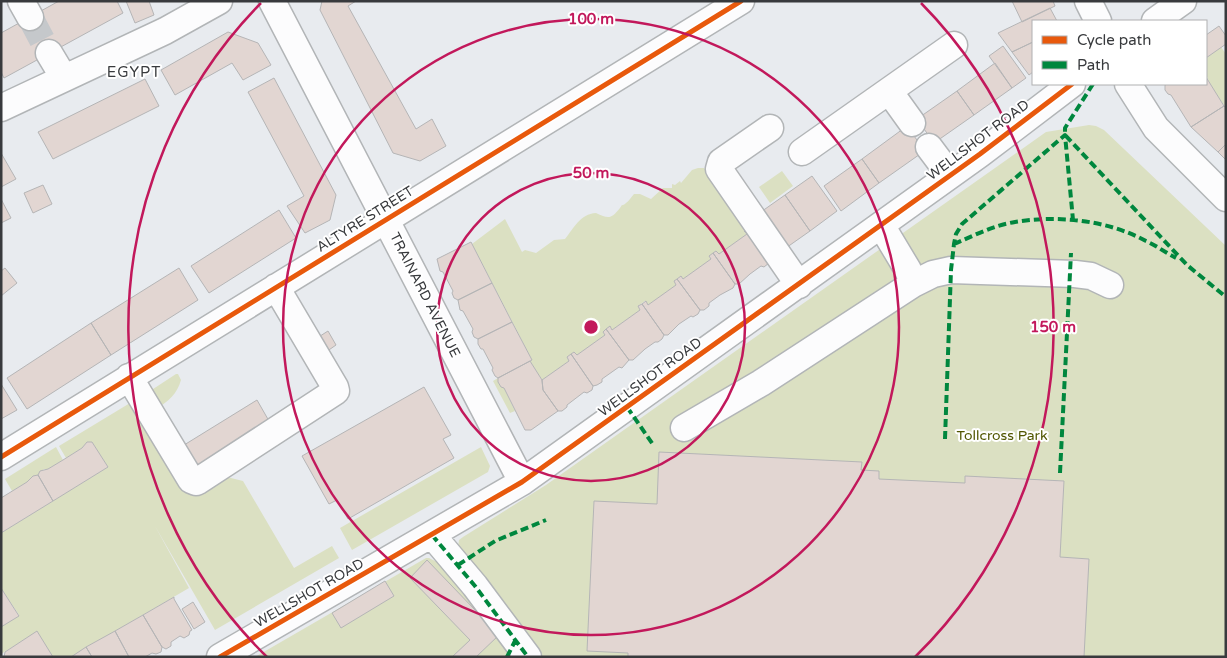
<svg xmlns="http://www.w3.org/2000/svg" width="1227" height="658" font-family="'Varela Round',sans-serif">
  <rect width="100%" height="100%" fill="#e8ebef"/>
  <path fill="#dbe0c2" d="M1221,47L1226,54V107C1217,97 1197,68 1208,57C1211,53 1217,50 1221,47Z
    M1089,125L1096,126L1104,130L1226,246V657H255L426,558H429L439,563L458,547L459,540L463,537L546,485L1046,132Z
    M698,168H704L708,173L747,228L745,231L747,234L719,254L716,251L709,256L711,259L683,279L681,276L674,281L676,285L648,305L645,301L638,306L640,310L612,330L610,327L603,332L605,335L577,355L574,352L567,357L569,361L542,380L530,361L532,360L472,244L505,219L522,252L525,250L536,253L554,240L565,239C574,228 580,214 596,213C609,219 611,219 620,208C624,202 620,208 626,203C629,201 631,197 634,194H640L651,199L663,188H672V184L675,185L680,181L681,183L692,170Z
    M782,171L793,186L770,203L759,187Z
    M176,374H178L181,380C177,394 169,401 156,409L147,393Z
    M498,378V382L501,387L504,388L515,411L510,413L493,381Z
    M135,400L187,492L193,496L227,477L243,481L294,568L332,546L339,558L215,630L155,526L189,588L71,657H53L37,632L1,654V627L19,615L1,588V533L108,467L92,442H87L82,448L66,458L59,446Z
    M56,447L63,460L48,469H44L37,476H33L27,482L12,491L5,479Z
    M481,447L490,466L488,472L352,550L340,528Z"/>
  <path fill="#e2d6d2" stroke="#b5b5b6" d="M59,1H117L123,13L4,78L1,72V33Z
    M126,1H149L154,15L135,23Z
    M322,1H356L348,6L416,129L432,119L446,146L420,161L393,153L320,10Z
    M1012,1H1053L1055,6L1022,22Z
    M1050,8L1057,21H1033V42L1012,52L998,33Z
    M1219,26L1226,36V44L1206,58V35Z
    M228,32L258,43L271,65L243,80L232,63L175,95L161,70Z
    M1033,42V72L1029,75L1012,52Z
    M1003,46L1026,78L1012,88L989,56Z
    M995,63L1012,88L974,115L957,91Z
    M1206,77L1224,106L1191,127L1171,95L1168,94L1165,90V85L1168,84H1206Z
    M274,78L336,195L330,220L305,233L287,206L304,196L248,92Z
    M145,79L159,106L53,159L38,132Z
    M957,91L974,115L934,143L917,119Z
    M1224,106L1226,107V144L1218,152L1191,127Z
    M907,126L924,150L923,152L879,183L862,159Z
    M1226,144V160L1218,152Z
    M1,153L16,179L1,187Z
    M862,159L879,183L841,211L824,186Z
    M812,176L837,211L810,231L785,195Z
    M43,185L52,204L33,213L24,193Z
    M785,195L810,231L783,250L758,214Z
    M1,199L11,218L1,223Z
    M279,210L296,238L209,293L191,266Z
    M748,228L769,263L764,267L761,266L750,274L739,284H735L713,253L716,251L719,254L747,234L744,231Z
    M471,242L492,283L458,300L454,298L452,293L453,291L443,272L440,271L437,259Z
    M713,253L735,284L733,288L720,295L709,303V306L704,310H700L677,279L681,276L683,279L711,259L709,256Z
    M5,268L17,283L1,296V271Z
    M179,268L198,300L111,355L91,323Z
    M677,279L700,310L698,314L693,317L691,316L679,324L668,335H664L642,304L646,301L648,305L676,285L674,281Z
    M492,283L512,322L478,339L474,337L472,332L473,329L463,311L460,310L458,300Z
    M642,304L664,335L662,339L658,342H655L645,349L633,360H629L606,329L610,326L612,330L640,310L638,306Z
    M512,322L532,360L498,378L495,376L492,370L493,368L483,349H481L478,344V339Z
    M91,323L111,355L27,409L7,378Z
    M606,329L629,360L622,368L619,367L602,379V382L597,385L593,386L571,354L574,352L577,355L605,335L603,332Z
    M328,331L336,345L326,352L317,338Z
    M571,354L593,386L592,390L587,393L584,392L567,405V407L562,411H558L543,390L542,380L569,361L567,357Z
    M530,361L542,380L543,390L558,411L531,430H525L504,388L501,387L498,382V378Z
    M1,384L17,410L1,419Z
    M424,387L451,435L443,439L454,458L348,519L337,500L329,504L302,456Z
    M257,400L273,428L192,477L176,450Z
    M87,442H92L108,467L53,501L38,475L40,471L48,469L63,460L82,448Z
    M659,452L862,462L861,470L879,471V479L965,483V476L1064,481L1060,557L1089,559L1084,657H628V653L587,651L594,501L657,504Z
    M38,475L53,501L1,533V498L27,482L33,476Z
    M427,560L499,635L476,657H452L470,640L410,578Z
    M385,581L394,596L341,628L332,613Z
    M1,588L19,616L1,627Z
    M174,597V599L192,630L190,631L189,635L184,638L180,636L171,642V646L166,649L162,647L143,615Z
    M193,602L205,622L194,629L182,609Z
    M143,615L162,647L161,652L156,654L152,653L145,657H129L115,631Z
    M37,631L53,657H4L5,652Z
    M115,631L129,657H92L86,647Z
    M86,647L92,657H71Z"/>
  <g fill="none" stroke-linecap="round" stroke-linejoin="round">
    <path stroke="#c5c8cb" stroke-width="26" stroke-dasharray="26 13" stroke-linecap="butt" d="M30,17L49,53"/>
    <defs>
      <path id="minor" d="M21,1L30,17
        M272,1L522,482
        M1088,1L1098,21
        M1155,21L1183,1
        M49,53L64,78
        M1128,84L1156,128L1226,198
        M889,91L912,123
        M1,108L165,31L219,1
        M770,128L721,162L719,169L799,285
        M929,147L950,175
        M802,152L954,45
        M913,284L933,274L951,270L1075,274L1091,276L1110,285
        M129,377L191,480L196,482L198,481L336,391L335,387L276,287
        M684,428L761,383L913,284L908,270L881,225
        M1,457L741,1
        M432,535L475,586L528,657
        M220,657L522,482L980,154L1072,84"/>
    </defs>
    <use href="#minor" stroke="#b2b5b7" stroke-width="29"/>
    <use href="#minor" stroke="#fcfcfd" stroke-width="26"/>
    <path stroke="#00873e" stroke-width="4" stroke-dasharray="8 4" stroke-linecap="butt" d="M1093,84L1065,128V135L1187,265L1226,297
      M954,244C973,236 994,225 1015,222C1059,215 1107,220 1146,241C1157,246 1166,253 1176,258
      M627,407L654,446
      M945,439L951,270L954,244L956,234L962,224L1065,135L1073,220
      M1060,473L1071,253
      M432,535L475,586L528,657
      M458,565L495,541L546,520
      M507,657L515,641"/>
    <defs>
      <path id="cycleway" d="M1,457L741,1
        M220,657L522,482L980,154L1072,84"/>
    </defs>
    <use href="#cycleway" stroke="#fff" stroke-width="8"/>
    <use href="#cycleway" stroke="#e8590c" stroke-width="5"/>
  </g>
  <g fill="none" stroke="#c2185b" stroke-width="2.5">
    <circle cx="591" cy="327" r="154"/>
    <circle cx="591" cy="327" r="308"/>
    <path d="M267 657A462 462 0 0 1 261 3M921 3A462 462 0 0 1 915 657"/>
  </g>
  <g text-anchor="middle" dominant-baseline="central" stroke-width="4" stroke-linejoin="round" paint-order="stroke">
    <g font-size="14" fill="#383a3d" stroke="#fff">
      <text transform="translate(978 140) rotate(-37)">WELLSHOT ROAD</text>
      <text transform="translate(365 219) rotate(-32)">ALTYRE STREET</text>
      <text transform="translate(425 295) rotate(63)">TRAINARD AVENUE</text>
      <text transform="translate(650 377) rotate(-36)">WELLSHOT ROAD</text>
      <text transform="translate(309 593) rotate(-30)">WELLSHOT ROAD</text>
    </g>
    <g font-size="14" fill="#515601" stroke="#fff">
      <text x="1002" y="435">Tollcross Park</text>
    </g>
    <g font-size="15" letter-spacing="1" fill="#383a3d" stroke="#fff">
      <text x="134" y="72">EGYPT</text>
    </g>
  </g>
  <circle cx="591" cy="327" r="8" fill="#c2185b" stroke="#fff" stroke-width="2.5"/>
  <g font-size="15" text-anchor="middle" font-weight="bold" fill="#c2185b" stroke="#fff" stroke-width="4" stroke-linejoin="round" paint-order="stroke">
    <text x="591" y="24">100 m</text>
    <text x="591" y="178">50 m</text>
    <text x="1053" y="332">150 m</text>
  </g>
  <rect width="1227" height="658" fill="none" stroke="#383a3d" stroke-width="5"/>
  <rect x="1032" y="20" width="175" height="65" fill="#ffffff" stroke="#afb0b1"/>
  <rect x="1042" y="36" width="25" height="8" fill="#e8590c" stroke="#afb0b1"/>
  <text x="1077" y="45" font-size="15" fill="#383a3d">Cycle path</text>
  <rect x="1042" y="61" width="25" height="8" fill="#00873e" stroke="#afb0b1"/>
  <text x="1077" y="70" font-size="15" fill="#383a3d">Path</text>
</svg>
